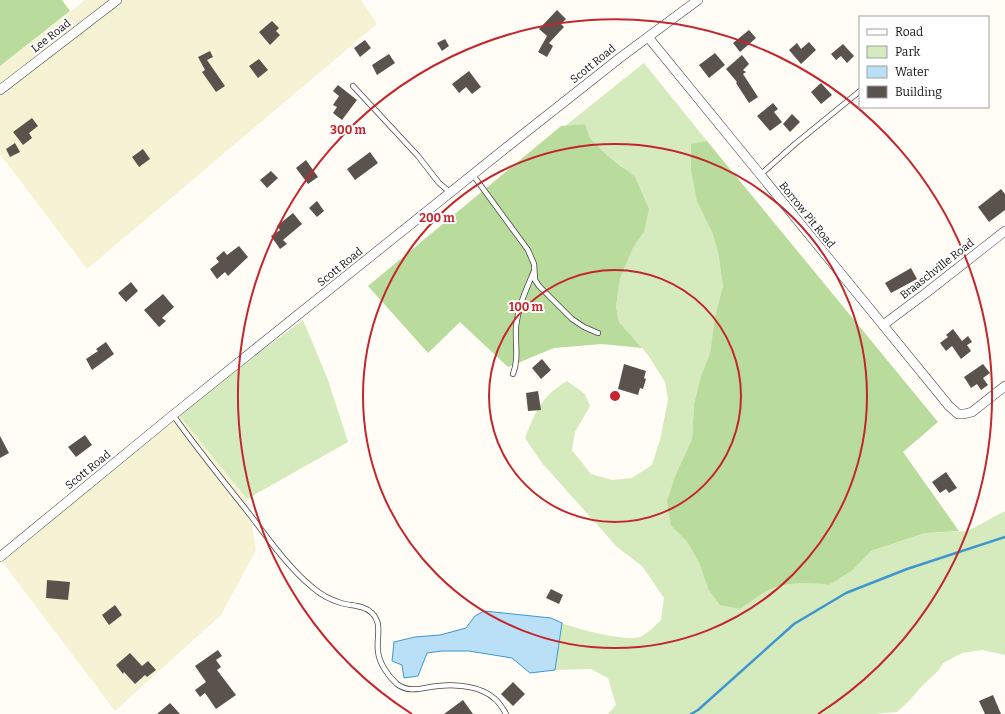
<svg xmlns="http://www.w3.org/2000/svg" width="1005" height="714" font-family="Bitter,serif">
  <rect width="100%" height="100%" fill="#fffdf5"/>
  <path fill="#f6f3d4" d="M85,0H361L377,24L87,269L0,154V66Z
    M177,413L247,499L256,550L221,615L115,711L0,559Z"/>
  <path fill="#d5ebbd" d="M644,63L707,141L691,145L712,232L718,252L723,286L715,316L710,353L701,376L694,404L692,439L676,474L671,526L687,542L699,562L708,589L740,609C752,601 766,589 780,586C794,582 815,583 829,585L853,570L871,551L925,533L968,531L1005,511V655L982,650L962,653L943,663L939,670L922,686L909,701L897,712L875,714H608L616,705L608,678L591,669L555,670L562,623C576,629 629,643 642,636C649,632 656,625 661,620L664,598L642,566L617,547L542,463L525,438C536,410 541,397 567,381L585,394L590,406L575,432L572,450L591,474L612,480L632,478L652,465L660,440L668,400L665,382L648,355L619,322L616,307L620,279L633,248L644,232L623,167L608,156L590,138L585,124L565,126Z
    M303,320L328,380L348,442L247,499L177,413Z"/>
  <path fill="#b9dc9c" d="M0,0H62L70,11L0,66Z
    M585,124L590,138L608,156L635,177L649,209L644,232L633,248L620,279L616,307L619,322L642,348L602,344L554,348L508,367L460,322L428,353L368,286L561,126Z
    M707,141L938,422L903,452L959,531L925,533L871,551L853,570L829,585C816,583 794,582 780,586C766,589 752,601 740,609L720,605L708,589L699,562L687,542L671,526L667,501L676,474L692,439L694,404L701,376L710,353L715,316L723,286L718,252L712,232L697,201L691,169V144Z"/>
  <path fill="#b9e0f7" stroke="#3f96cf" d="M484,611L551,618L562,623L555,670L530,673L512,658L469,651H442L427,653L418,676L404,678L402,665L392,661L394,642L415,637L440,635L466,628L475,616Z"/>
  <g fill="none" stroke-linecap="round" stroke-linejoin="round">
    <path stroke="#3f96cf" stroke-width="2.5" d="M691,714L698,710L794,624L846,593L907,569L1005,537"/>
  </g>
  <path fill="#5a524d" d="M557,10L566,19L561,24L564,27L549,43L553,46L547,57L538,52L547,36L539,29Z
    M272,21L279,28L276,31L280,35L270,45L259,32Z
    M749,30L756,38L740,52L733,43Z
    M445,39L449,46L442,51L437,43Z
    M365,40L371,48L360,57L354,48Z
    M809,42L816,50L801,64L789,50L797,43L801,49Z
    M843,44L854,56L847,63L841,56L836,60L831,54Z
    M210,51L213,57L207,60L225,86L216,92L202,72L205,70L198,57Z
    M715,53L725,65L709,78L699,65Z
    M389,54L395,63L377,75L372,65Z
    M742,55L749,64L743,70L746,72L743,74L758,97L749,103L736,83L737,82L726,69Z
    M259,59L268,70L258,78L249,66Z
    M469,71L481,87L472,94L466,87L459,93L452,84Z
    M821,83L832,95L821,104L811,92Z
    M338,85L357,100L342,120L333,113L337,107L333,105L339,96L333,91Z
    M773,103L778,109L774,112L782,122L770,131L757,116Z
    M792,114L800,122L790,132L783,124Z
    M32,118L38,126L29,133L32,138L23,145L13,132Z
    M15,143L20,152L10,157L6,149Z
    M143,149L150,159L139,167L132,157Z
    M370,152L378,163L355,180L347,169Z
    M306,160L318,177L308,184L296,168Z
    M271,171L278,178L267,188L260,180Z
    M1001,189L1005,194V210L989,222L978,207Z
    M317,201L324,211L317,217L309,208Z
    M293,213L302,224L283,240L287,244L280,249L271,236L280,230L277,226Z
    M239,246L248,257L228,276L225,272L217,279L210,269L219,262L216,258L224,251L227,255Z
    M911,268L917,279L891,293L885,283Z
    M131,282L138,291L126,302L118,293Z
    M163,294L174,307L162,318L166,321L159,327L144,310Z
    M953,329L962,341L968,336L972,342L967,345L971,351L961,359L952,346L946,351L940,343L948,337L946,335Z
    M106,342L114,354L92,370L86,359L98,351L96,349Z
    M542,359L551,370L541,379L532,368Z
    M624,364L646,371L644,378L646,379L643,389L640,388L638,395L618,389Z
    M983,364L990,373L983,378L988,385L981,390L977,384L971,388L964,377Z
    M538,391L541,410L528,411L526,393Z
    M85,435L92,445L76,457L68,447Z
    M0,436L9,453L0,458Z
    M946,472L957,488L949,493L946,489L940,493L932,482Z
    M47,580L70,582L68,600L46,598Z
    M551,589L563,595L559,604L546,598Z
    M115,605L122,615L109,625L102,615Z
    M218,650L222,656L216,660L221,667L217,670L236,695L216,709L205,693L200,697L195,690L206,682L195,666Z
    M130,653L142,666L148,661L156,670L147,677L145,675L135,684L124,672L123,674L116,665Z
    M513,682L525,694L513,706L501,694Z
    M993,695L1001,714H985L979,701Z
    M463,700L473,714H444Z
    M170,703L180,714H157Z"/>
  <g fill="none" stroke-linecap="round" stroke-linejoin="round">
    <defs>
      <path id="service" d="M353,86L418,156L439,183L451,193
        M473,175L528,250L534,264L535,280L539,286L572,319L584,327L598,333
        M760,175L795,144L860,91
        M513,374C519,359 515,343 516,327C518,307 526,290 534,271
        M173,415C198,450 225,483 251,516C268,539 290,569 312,587C320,594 331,600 341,603C351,606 364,605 372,613C383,624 376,638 378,651C379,663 388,676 397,684C410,694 424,687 438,686C457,684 481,686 495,699C500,703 503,709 506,714"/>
      <path id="minor" d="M648,37L949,406L958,414H964L972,412L1005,386
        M0,90L117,0
        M883,325L926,293L1005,231
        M0,557L173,415L507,147L621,57L698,0"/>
    </defs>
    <use href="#service" stroke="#444" stroke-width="6"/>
    <use href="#minor" stroke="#444" stroke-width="10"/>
    <use href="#service" stroke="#fff" stroke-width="4.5"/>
    <use href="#minor" stroke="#fff" stroke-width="9"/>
  </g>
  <g fill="none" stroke="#c4262e" stroke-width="2">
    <circle cx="615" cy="396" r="126"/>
    <circle cx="615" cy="396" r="252"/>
    <path d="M412 714A377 377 0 1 1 818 714"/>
  </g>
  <g text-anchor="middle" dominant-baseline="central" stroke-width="4" stroke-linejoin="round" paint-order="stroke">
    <g font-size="11" fill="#111" stroke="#fff">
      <text transform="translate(51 36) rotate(-38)">Lee Road</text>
      <text transform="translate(593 64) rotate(-39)">Scott Road</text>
      <text transform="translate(807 215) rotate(51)">Borrow Pit Road</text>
      <text transform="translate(340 267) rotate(-39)">Scott Road</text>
      <text transform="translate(937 269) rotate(-38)">Braaschville Road</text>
      <text transform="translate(88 470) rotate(-39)">Scott Road</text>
    </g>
  </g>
  <circle cx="615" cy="396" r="6" fill="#c4262e" stroke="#fff" stroke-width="2"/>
  <g font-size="12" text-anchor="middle" font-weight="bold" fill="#c4262e" stroke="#fff" stroke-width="4" stroke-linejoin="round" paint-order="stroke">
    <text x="348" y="134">300 m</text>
    <text x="437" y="222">200 m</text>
    <text x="526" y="311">100 m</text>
  </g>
  <rect x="859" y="16" width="130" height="92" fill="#ffffff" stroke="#a0a0a0"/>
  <rect x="867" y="29" width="20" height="6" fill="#ffffff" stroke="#a0a0a0"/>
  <text x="895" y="36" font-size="12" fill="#111111">Road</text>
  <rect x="867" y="46" width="20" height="12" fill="#d5ebbd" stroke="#a0a0a0"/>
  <text x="895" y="56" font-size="12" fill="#111111">Park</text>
  <rect x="867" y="66" width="20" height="12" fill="#b9e0f7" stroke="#a0a0a0"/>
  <text x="895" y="76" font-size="12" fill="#111111">Water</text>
  <rect x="867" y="86" width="20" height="12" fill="#5a524d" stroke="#a0a0a0"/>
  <text x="895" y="96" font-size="12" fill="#111111">Building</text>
</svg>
